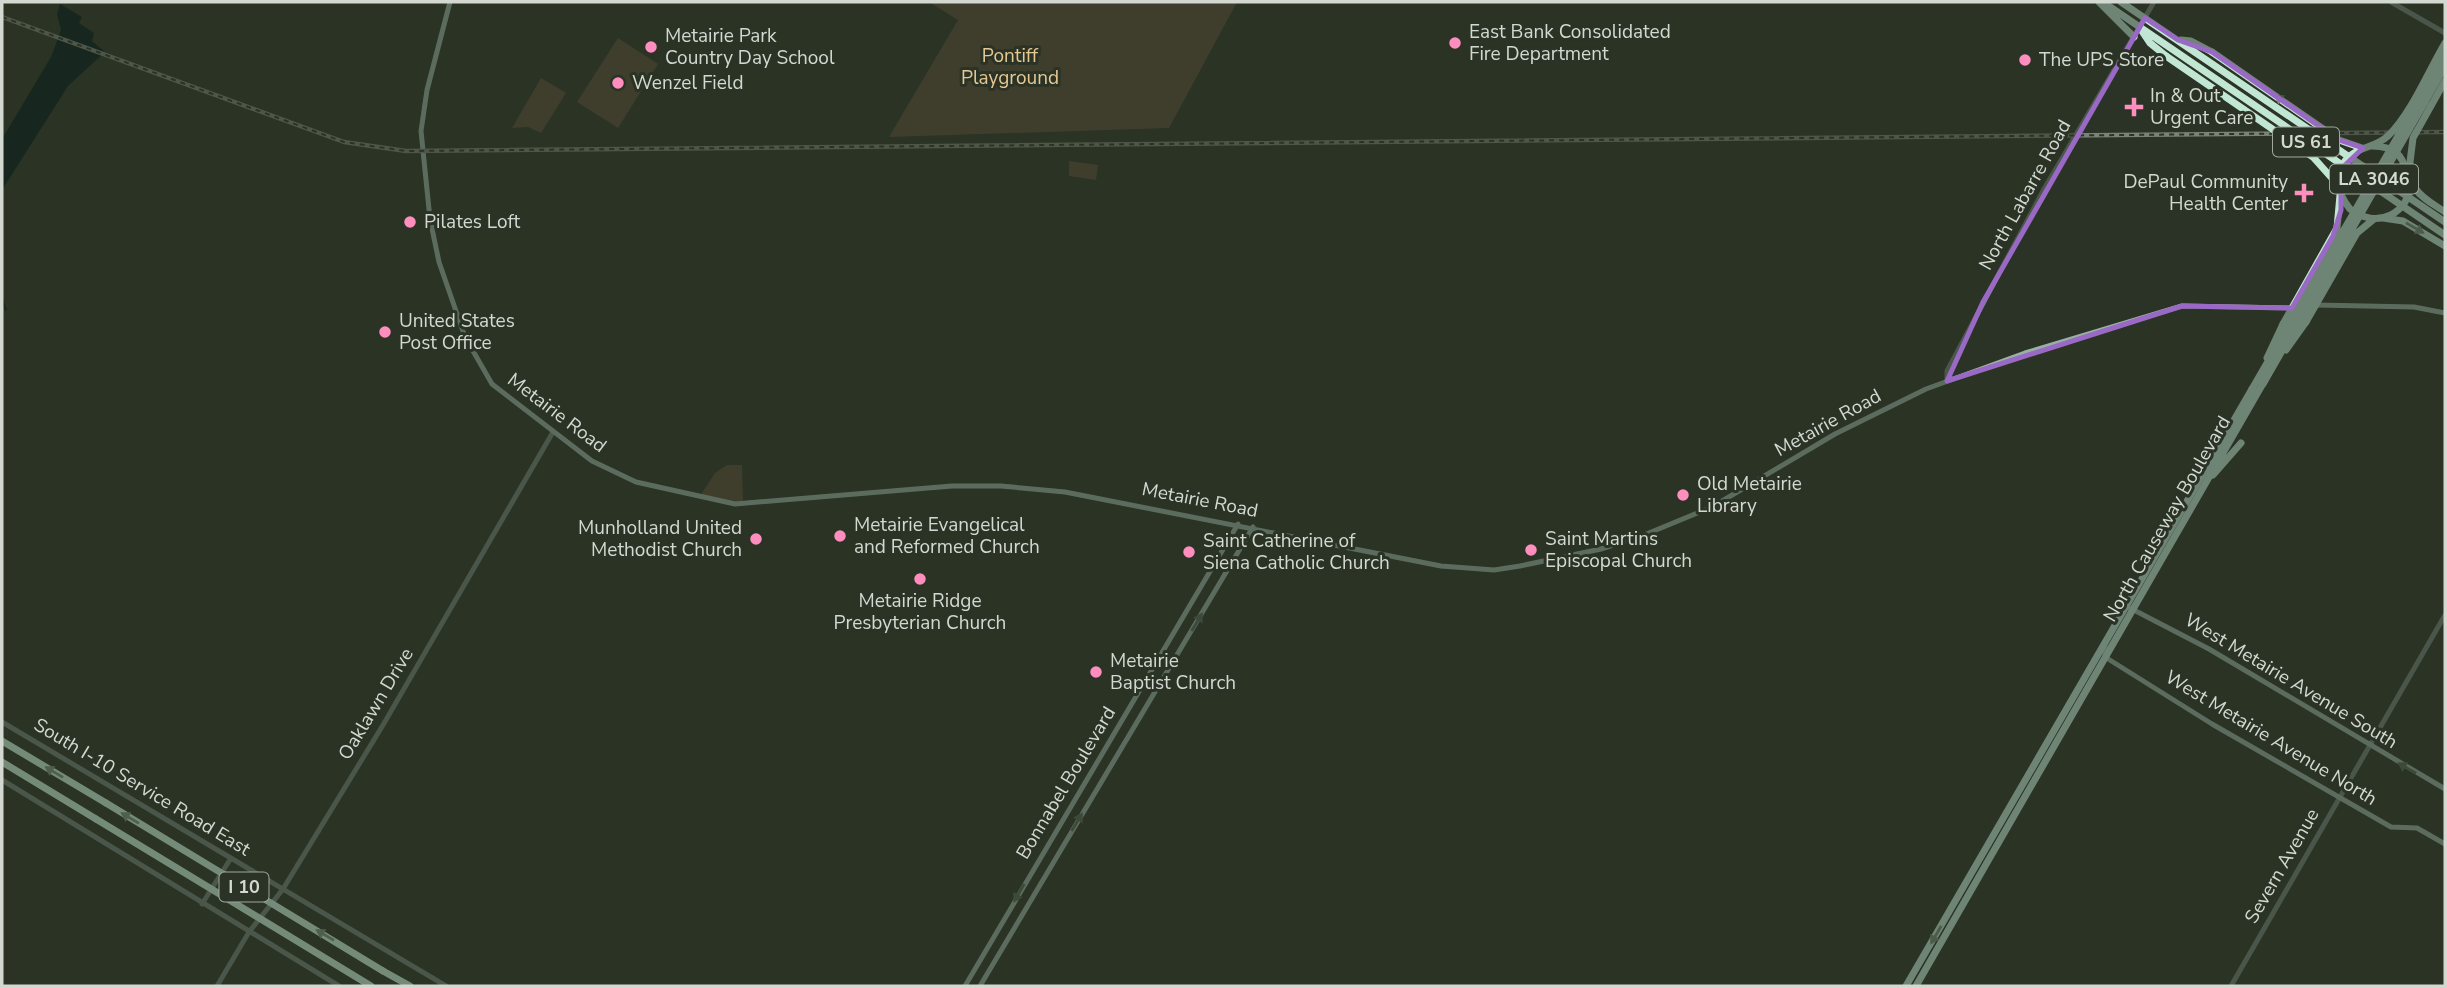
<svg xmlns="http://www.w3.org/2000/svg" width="2447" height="988" font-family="'Nunito Sans',sans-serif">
  <rect width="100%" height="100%" fill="#2a3325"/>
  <path fill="#594d39" d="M929,2H1237L1169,128L889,137L958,20Z
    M618,38L658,64L618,128L577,102Z
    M541,78L566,93L541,133L528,127L512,128Z
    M1069,161L1098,165L1096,180L1069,176Z
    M727,465H742L743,504L700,496L715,473Z"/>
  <path fill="#001a1a" d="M60,4L82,17L79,23L94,33L92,41L105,52L68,86L2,190V139L51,57L61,30L57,14Z"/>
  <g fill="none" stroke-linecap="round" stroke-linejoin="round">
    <path stroke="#001a1a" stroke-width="2" d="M2,299L6,310"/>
    <path stroke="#73827b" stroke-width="5" d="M2391,2L2445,33
      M1947,381V371L2044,189L2154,2
      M2,722L446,986
      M2,780L339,986
      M202,904L231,858
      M217,986L249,932L283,889L383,725L553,432
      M2231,986L2445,615"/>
    <path stroke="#98b1a5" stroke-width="5" d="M450,2L427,90L421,131L430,219L439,262L465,337L492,384L592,461L636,482L735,504L952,486H1001L1065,492L1441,566L1494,570L1520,566L1601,549L1644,535L1712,507L1835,434L1926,389L2025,353L2182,306L2292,308
      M2316,305L2414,307L2445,313
      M2130,608L2209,649L2445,789
      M2105,645V657L2212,724L2391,827L2417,828L2445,844
      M965,986L1238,524
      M980,986L1253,527"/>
    <path stroke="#c2e6d4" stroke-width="7" d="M2099,2L2134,37
      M2103,2L2445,235
      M2121,2L2445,222
      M2142,31L2150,43L2166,56
      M2181,40L2191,41L2212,52
      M2420,98L2445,55
      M2425,102L2445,67
      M2372,146C2408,147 2401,166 2415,188C2422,199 2435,205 2445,212
      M2383,218L2403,221L2445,246
      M2286,350L2306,322
      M2267,358L2283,324
      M2213,475L2241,443
      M1906,986L2252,389
      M1916,986L2265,380"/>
    <path stroke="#cff6e3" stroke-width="7" d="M2,741L106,803
      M2,762L96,819
      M383,971L410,986"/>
    <defs>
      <path id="rail" d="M2,17L344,142L406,151L2445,132"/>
    </defs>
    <use href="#rail" stroke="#7b8277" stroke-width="4.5"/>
    <use href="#rail" stroke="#2a3325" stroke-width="2" stroke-dasharray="5" stroke-linecap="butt"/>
    <path stroke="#c2e6d4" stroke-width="7" d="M2212,52L2339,140L2362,148
      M2166,56L2313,157L2338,185
      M2409,170L2413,138L2445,81
      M2411,180C2411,214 2376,230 2350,209C2340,197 2335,183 2341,168C2350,146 2373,150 2388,136C2411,114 2429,70 2445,43
      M2306,322L2357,233L2374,219
      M2283,324L2337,228L2340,195
      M2263,384L2425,102
      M2252,389L2420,98"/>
    <path stroke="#cff6e3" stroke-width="7" d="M106,803L383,971
      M96,819L371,986"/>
  </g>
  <defs><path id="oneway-solid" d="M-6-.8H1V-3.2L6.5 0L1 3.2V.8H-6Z" transform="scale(1.75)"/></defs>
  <g fill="#768c7c">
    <use href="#oneway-solid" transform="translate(2283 101) rotate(-145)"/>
    <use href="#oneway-solid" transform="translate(2415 228) rotate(30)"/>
    <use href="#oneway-solid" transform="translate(1936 935) rotate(120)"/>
  </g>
  <g fill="#566558">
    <use href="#oneway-solid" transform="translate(1197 622) rotate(-59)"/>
    <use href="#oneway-solid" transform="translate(2407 768) rotate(-150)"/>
    <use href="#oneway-solid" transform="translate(1077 822) rotate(-59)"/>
    <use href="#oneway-solid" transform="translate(1019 893) rotate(120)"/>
  </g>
  <g fill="#7c9484">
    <use href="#oneway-solid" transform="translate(54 772) rotate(-149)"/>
    <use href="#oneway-solid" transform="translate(130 818) rotate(-149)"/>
    <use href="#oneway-solid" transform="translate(325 935) rotate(-149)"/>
  </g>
  <path d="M0 0H2447V988H0ZM2145,18L2178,40L2212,52L2339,140L2363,148L2341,169V210L2333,236L2292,308L2182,306L1947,381L1983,302Z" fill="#2a3325" fill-opacity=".55" fill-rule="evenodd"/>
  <path fill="none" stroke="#9a69c5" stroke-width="5" stroke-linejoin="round" d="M2145,18L2178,40L2212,52L2339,140L2363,148L2341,169V210L2333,236L2292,308L2182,306L1947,381L1983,302Z"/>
  <g fill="#fe8ebd" stroke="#2a3325" stroke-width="2.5">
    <circle cx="1455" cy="43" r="7"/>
    <circle cx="651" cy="47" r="7"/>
    <circle cx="2025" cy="60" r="7"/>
    <circle cx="618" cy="83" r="7"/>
    <path d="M2130.5 96.5h7v7h7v7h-7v7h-7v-7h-7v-7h7z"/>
    <path d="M2300.5 182.5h7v7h7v7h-7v7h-7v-7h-7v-7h7z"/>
    <circle cx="410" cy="222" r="7"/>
    <circle cx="385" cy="332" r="7"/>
    <circle cx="1683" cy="495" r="7"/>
    <circle cx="840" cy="536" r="7"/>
    <circle cx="756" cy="539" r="7"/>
    <circle cx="1531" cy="550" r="7"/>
    <circle cx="1189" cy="552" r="7"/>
    <circle cx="920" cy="579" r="7"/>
    <circle cx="1096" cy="672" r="7"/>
  </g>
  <g text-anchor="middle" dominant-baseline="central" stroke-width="6" stroke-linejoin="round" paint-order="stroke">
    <g fill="#2a3325" stroke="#a0a79d" stroke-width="2">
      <rect x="2273" y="127.5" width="66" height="29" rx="5"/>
      <rect x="2330" y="164.5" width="88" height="29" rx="5"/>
      <rect x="219.5" y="872.5" width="49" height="29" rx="5"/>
    </g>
    <g font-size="18" font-weight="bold" fill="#d3d9d0">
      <text x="2306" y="142">US 61</text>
      <text x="2374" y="179">LA 3046</text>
      <text x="244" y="887">I 10</text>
    </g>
    <g font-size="19" fill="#d3d9d0" stroke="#2a3325" text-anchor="start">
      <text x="1469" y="32">East Bank Consolidated<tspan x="1469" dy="22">Fire Department</tspan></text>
      <text x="665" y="36">Metairie Park<tspan x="665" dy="22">Country Day School</tspan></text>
      <text x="2039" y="60">The UPS Store</text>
      <text x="632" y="83">Wenzel Field</text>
      <text x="2150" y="96">In &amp; Out<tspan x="2150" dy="22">Urgent Care</tspan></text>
      <text x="2288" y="182" text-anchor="end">DePaul Community<tspan x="2288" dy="22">Health Center</tspan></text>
      <text x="424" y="222">Pilates Loft</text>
      <text x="399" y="321">United States<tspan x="399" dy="22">Post Office</tspan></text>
      <text x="1697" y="484">Old Metairie<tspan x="1697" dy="22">Library</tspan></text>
      <text x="854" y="525">Metairie Evangelical<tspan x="854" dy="22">and Reformed Church</tspan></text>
      <text x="742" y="528" text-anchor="end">Munholland United<tspan x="742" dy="22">Methodist Church</tspan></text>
      <text x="1545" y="539">Saint Martins<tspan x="1545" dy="22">Episcopal Church</tspan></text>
      <text x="1203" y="541">Saint Catherine of<tspan x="1203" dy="22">Siena Catholic Church</tspan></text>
      <text x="920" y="601" text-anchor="middle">Metairie Ridge<tspan x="920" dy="22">Presbyterian Church</tspan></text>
      <text x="1110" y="661">Metairie<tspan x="1110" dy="22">Baptist Church</tspan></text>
    </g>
    <g font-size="19" fill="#e7c792" stroke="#2a3325">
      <text x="1010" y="56">Pontiff<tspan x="1010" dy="22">Playground</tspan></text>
    </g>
    <g font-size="19" fill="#d3d9d0" stroke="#2a3325">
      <text transform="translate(2025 195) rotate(-61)">North Labarre Road</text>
      <text transform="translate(557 413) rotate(37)">Metairie Road</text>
      <text transform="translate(1828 423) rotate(-29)">Metairie Road</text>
      <text transform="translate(1200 500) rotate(11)">Metairie Road</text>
      <text transform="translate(2167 519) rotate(-60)">North Causeway Boulevard</text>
      <text transform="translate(2291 681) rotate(31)">West Metairie Avenue South</text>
      <text transform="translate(376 704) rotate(-59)">Oaklawn Drive</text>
      <text transform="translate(2271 738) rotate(31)">West Metairie Avenue North</text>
      <text transform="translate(1066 783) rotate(-59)">Bonnabel Boulevard</text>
      <text transform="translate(142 787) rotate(31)">South I-10 Service Road East</text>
      <text transform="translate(2282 866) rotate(-60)">Severn Avenue</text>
    </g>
  </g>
  <rect width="2447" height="988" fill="none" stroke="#d3d9d0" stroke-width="7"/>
</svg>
